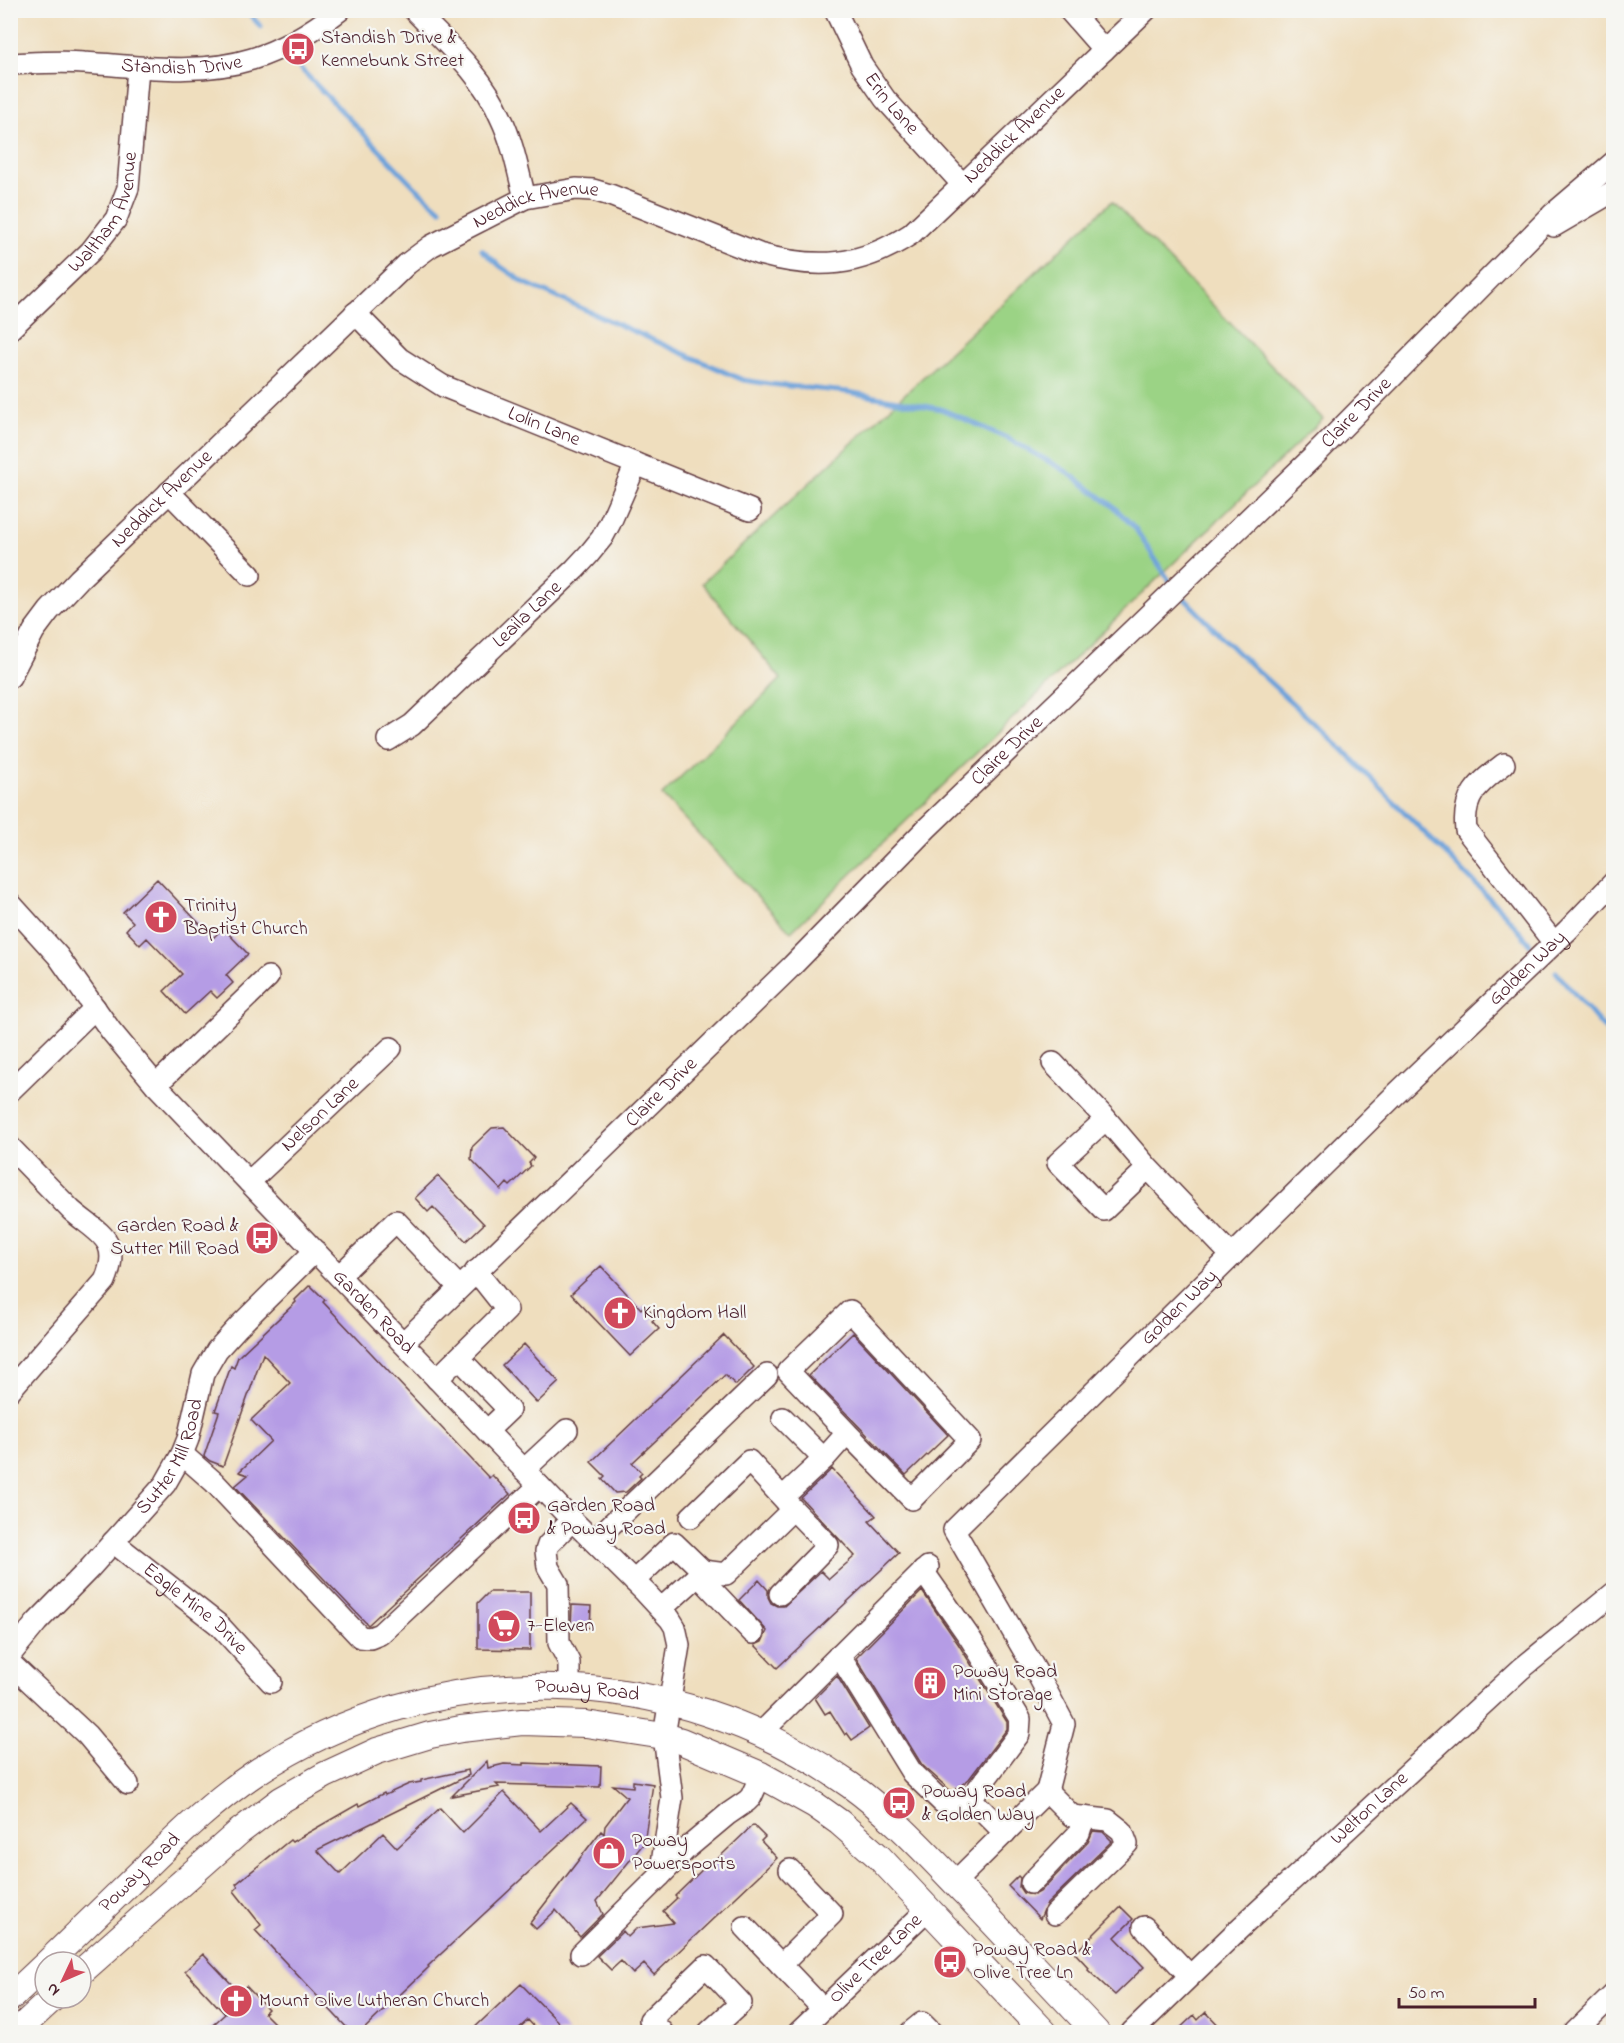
<svg xmlns="http://www.w3.org/2000/svg" width="1624" height="2043" font-family="'Indie Flower',sans-serif">
  <rect width="100%" height="100%" fill="#f6f6f2"/>
  <filter id="ink" filterUnits="userSpaceOnUse"><feTurbulence type="fractalNoise" baseFrequency=".0167" numOctaves="2"/><feDisplacementMap in="SourceGraphic" scale="12" xChannelSelector="R" yChannelSelector="G"/><feConvolveMatrix kernelMatrix="1 2 1 2 8 2 1 2 1" color-interpolation-filters="sRGB"/></filter>
  <filter id="wash" filterUnits="userSpaceOnUse"><feTurbulence type="fractalNoise" baseFrequency=".008" numOctaves="4" result="noise"/><feDisplacementMap in="SourceGraphic" scale="24" xChannelSelector="R" yChannelSelector="G"/><feGaussianBlur stdDeviation="1.35" result="paint"/><feColorMatrix in="noise" values="0 0 0 0 0 0 0 0 0 0 0 0 0 0 0 0 0 1.4 0 .05"/><feComposite in="paint" operator="in"/></filter>
  <g filter="url(#wash)">
    <rect width="100%" height="100%" fill="#efdebe"/>
    <path fill="#9bd385" stroke="#727958" stroke-width="1.5" d="M1112,201L1323,419L791,932L662,795L781,679L702,583Z"/>
    <g fill="none" stroke-linecap="round" stroke-linejoin="round">
      <path stroke="#6da2da" stroke-width="5" d="M246,10L261,27
        M300,68L416,188L441,210
        M482,250L500,266L525,283L743,380L769,384L848,392L941,409L1007,438L1064,470L1113,506L1135,528L1172,585
        M1182,596L1236,651L1343,750L1505,914L1530,944
        M1556,972L1614,1040"/>
    </g>
    <g id="blocks">
      <path fill="#b59ce5" d="M157,879L213,938L223,928L248,954L226,975L233,983L217,998L210,991L185,1014L164,991L182,974L147,938L140,945L126,930L133,922L123,912Z
        M504,1127L534,1158L529,1163L531,1166L510,1186L507,1183L501,1190L471,1159L472,1147L492,1128Z
        M438,1176L484,1224L466,1241L433,1207L428,1212L415,1198Z
        M601,1266L641,1309L645,1305L656,1317L652,1321L659,1329L630,1356L571,1294Z
        M310,1285L325,1300L323,1302L489,1478L492,1475L510,1494L368,1625L235,1486L248,1475L239,1472L271,1441L251,1420L290,1383L263,1354L223,1466L210,1461L204,1456L219,1412L215,1411L231,1366L234,1368L238,1357L296,1302L295,1300Z
        M853,1333L948,1435L906,1475L809,1375Z
        M724,1335L754,1367L736,1385L725,1375L632,1463L642,1473L639,1476L641,1478L626,1492L615,1493L602,1479L605,1476L591,1462Z
        M524,1344L559,1382L537,1403L502,1365Z
        M832,1469L876,1516L869,1521L899,1553L777,1668L755,1645L762,1642L767,1631L739,1600L759,1580L768,1590V1597L771,1603L777,1606H784L821,1571L829,1579L855,1556L801,1498Z
        M922,1591L959,1645L1007,1722V1729L969,1779L952,1792L922,1765L856,1658Z
        M489,1592H530V1650L478,1649V1603Z
        M572,1605L591,1606L590,1628L571,1627Z
        M837,1676L869,1728L852,1740L847,1733L845,1735L830,1711L825,1714L815,1698Z
        M487,1761L488,1768L504,1764L524,1765V1763L601,1766L600,1787L496,1784L499,1787L452,1796Z
        M468,1770L469,1775L317,1850L340,1874L383,1833L397,1848L440,1808L463,1833L504,1792L541,1831L571,1803L587,1818L428,1966L429,1967L361,2032H351L255,1930L261,1925L234,1891L238,1887L236,1884L290,1840L292,1842L358,1804L359,1806L384,1793L385,1795L409,1784L421,1782V1780Z
        M633,1781L653,1784L644,1843L597,1901L603,1914L580,1937L556,1910L536,1929L530,1923L601,1831L604,1834L605,1826L627,1797L613,1785L633,1787Z
        M753,1825L765,1837L761,1841L777,1858L654,1975L644,1964L633,1974L621,1961L611,1970L597,1956L623,1931L628,1937L637,1928L674,1923L663,1911L677,1898L675,1896L706,1866L708,1868Z
        M1093,1831L1103,1832L1112,1841L1046,1905L1040,1919L1008,1886L1018,1876L1020,1878L1019,1887L1023,1893L1034,1895L1040,1892L1088,1842Z
        M1121,1907L1133,1919L1115,1937L1144,1967L1115,1995L1088,1970L1089,1968L1075,1953Z
        M203,1954L239,1992L246,1986L268,2009L264,2013L283,2032H205L225,2014L185,1971Z
        M521,1984L568,2032H539L528,2020L515,2032H470Z
        M1206,2012L1225,2032H1176L1194,2015L1198,2020Z"/>
    </g>
  </g>
  <g filter="url(#ink)">
    <use href="#blocks" fill-opacity="0" stroke="#633c41" stroke-width="1.5"/>
    <g fill="none" stroke-linecap="round" stroke-linejoin="round">
      <defs>
        <g id="minor">
          <path d="M414,10C446,43 483,75 501,118C513,143 518,171 525,198"/>
          <path id="s1" d="M835,10L862,66L885,99L963,185"/>
          <path d="M1069,10L1104,50"/>
          <path id="s2" d="M10,64C35,63 59,61 84,63C140,66 197,76 252,59C285,49 313,31 340,10"/>
          <path d="M1554,226L1614,191"/>
          <path id="s3" d="M355,313L399,358L443,386L750,510"/>
          <path id="s4" d="M10,329L91,251L116,219L128,188L138,68"/>
          <path d="M169,492L250,575"/>
          <path id="s5" d="M10,677L34,631L49,611L79,579L407,264L431,246L525,198L576,189L593,190L610,195L759,254C817,270 860,267 911,234L1146,10"/>
          <path id="s6" d="M388,740L412,725L575,569L589,554L602,538L610,523L636,464"/>
          <path d="M1504,764C1478,784 1462,796 1466,830L1554,943"/>
          <path id="s7" d="M10,903L58,956L111,1031L156,1085L572,1520L645,1592L670,1619L675,1627L679,1645L664,1736L672,1798L660,1876L581,1954"/>
          <path d="M1053,1063L1106,1119"/>
          <path d="M156,1085L268,977"/>
          <path d="M10,1091L95,1008"/>
          <path d="M10,1147L71,1210C97,1233 123,1239 105,1281L10,1390"/>
          <path d="M1148,1168L1106,1119L1058,1163L1104,1210L1148,1168L1232,1256"/>
          <path id="s8" d="M249,1182L391,1048"/>
          <path d="M339,1276L396,1221L459,1287"/>
          <path id="s9" d="M403,1343L792,966L927,828L1314,456L1553,214L1614,162"/>
          <path d="M459,1358L509,1410L487,1431"/>
          <path d="M437,1379L507,1310L476,1271"/>
          <path d="M783,1418L824,1459L783,1497"/>
          <path d="M182,1454L214,1482L360,1637L370,1638L380,1634L539,1486"/>
          <path d="M824,1459L847,1433L912,1499L970,1440L850,1311L788,1371L847,1433"/>
          <path d="M524,1470L567,1430"/>
          <path d="M691,1517L749,1461L793,1509L726,1574L703,1571"/>
          <path d="M594,1541L767,1375"/>
          <path id="s10" d="M113,1542L219,1625L271,1682"/>
          <path d="M923,1571L970,1638L1020,1719L1019,1734L968,1802"/>
          <path d="M698,1575L753,1633"/>
          <path d="M634,1581L674,1543L703,1571L661,1609"/>
          <path d="M780,1594L828,1545L793,1509"/>
          <path id="s11" d="M10,1655L37,1622L90,1568L165,1484L182,1454L188,1439L203,1374L217,1350L238,1327L315,1251"/>
          <path d="M839,1655L912,1773L942,1802L951,1805L968,1802L978,1806L1005,1833"/>
          <path d="M10,1663L87,1735L128,1784"/>
          <path d="M569,1687V1662L559,1643L558,1584L548,1567L546,1551L548,1545L572,1520"/>
          <path d="M760,1734L928,1567"/>
          <path id="s12" d="M1047,1791L1064,1724L1037,1673L954,1530L1396,1094L1567,931L1614,882"/>
          <path d="M1047,1791L1072,1816L1108,1820L1122,1831L1127,1844L1055,1914"/>
          <path d="M660,1876L685,1850L728,1814L747,1801L751,1797L761,1775"/>
          <path d="M955,1882L1047,1791"/>
          <path d="M1031,1883L1079,1833L1084,1817"/>
          <path d="M745,1927L823,2009"/>
          <path d="M1144,1927L1190,1976"/>
          <path d="M781,1965L832,1914L790,1870"/>
          <path d="M662,2032L650,2020L706,1966L741,2003L709,2032"/>
          <path id="s13" d="M799,2032L928,1909"/>
          <path d="M911,2032L922,2023L931,2032"/>
          <path id="s14" d="M1132,2032L1239,1929L1521,1669L1614,1593"/>
          <path d="M1575,2032L1614,1994"/>
        </g>
        <g id="major">
          <path id="s15" d="M48,1962C81,1930 115,1897 148,1865C182,1832 215,1800 254,1774C435,1653 673,1659 850,1785C893,1816 929,1856 966,1894C1009,1940 1053,1986 1096,2032"/>
          <path d="M81,1972L239,1832L281,1800L325,1775L377,1751L430,1735L461,1729L522,1722L586,1724L664,1736L681,1741L761,1775L815,1805L839,1822L879,1857L1044,2032"/>
          <path d="M10,1998L45,1965"/>
          <path d="M16,2032L53,1998"/>
        </g>
      </defs>
      <use href="#minor" stroke="#633c41" stroke-width="24"/>
      <use href="#major" stroke="#633c41" stroke-width="28"/>
      <use href="#minor" stroke="#fff" stroke-width="21"/>
      <use href="#major" stroke="#fff" stroke-width="26"/>
    </g>
  </g>
  <defs>
    <symbol id="bus-disc" viewBox="-11 -11 22 22"><circle r="9.5" fill="#d1495b" stroke="#f6f6f2"/><path d="M-5-6H5V4H4V6H2V4H-2V6H-4V4H-5ZM-3.5-4V0h7V-4ZM-3.5 1.2v1.5H-2V1.2ZM2 1.2v1.5H3.5V1.2Z" fill="#fff"/></symbol>
    <symbol id="church-disc" viewBox="-11 -11 22 22"><circle r="9.5" fill="#d1495b" stroke="#f6f6f2"/><path d="M-1.2-6h2.4v3.5h3.3v2.4h-3.3V6h-2.4V-.1h-3.3v-2.4h3.3Z" fill="#fff"/></symbol>
    <symbol id="supermarket-disc" viewBox="-11 -11 22 22"><circle r="9.5" fill="#d1495b" stroke="#f6f6f2"/><path d="M-6-5.5h2.5l.6 2H6L4.5 2H-2.5L-4.4-4H-6ZM-1.5 3.2a1.3 1.3 0 1 0 .1 0ZM3 3.2a1.3 1.3 0 1 0 .1 0Z" fill="#fff"/></symbol>
    <symbol id="building-disc" viewBox="-11 -11 22 22"><circle r="9.5" fill="#d1495b" stroke="#f6f6f2"/><path d="M-4-6H4V6H1V3H-1V6H-4ZM-2.5-4.3h1.7v1.8h-1.7ZM.8-4.3h1.7v1.8H.8ZM-2.5-1h1.7V.8h-1.7ZM.8-1h1.7V.8H.8Z" fill="#fff"/></symbol>
    <symbol id="shop-disc" viewBox="-11 -11 22 22"><circle r="9.5" fill="#d1495b" stroke="#f6f6f2"/><path d="M-5-2.5h2.3a2.7 3.5 0 0 1 5.4 0H5L5.5 6h-11ZM-1.5-2.5h3a1.5 2.3 0 0 0-3 0Z" fill="#fff"/></symbol>
  </defs>
  <g fill-rule="evenodd">
    <use href="#bus-disc" x="279" y="30" width="38" height="38"/>
    <use href="#church-disc" x="142" y="898" width="38" height="38"/>
    <use href="#bus-disc" x="243" y="1219" width="38" height="38"/>
    <use href="#church-disc" x="601" y="1294" width="38" height="38"/>
    <use href="#bus-disc" x="505" y="1499" width="38" height="38"/>
    <use href="#supermarket-disc" x="485" y="1607" width="38" height="38"/>
    <use href="#building-disc" x="911" y="1664" width="38" height="38"/>
    <use href="#bus-disc" x="880" y="1784" width="38" height="38"/>
    <use href="#shop-disc" x="590" y="1834" width="38" height="38"/>
    <use href="#bus-disc" x="931" y="1943" width="38" height="38"/>
    <use href="#church-disc" x="217" y="1982" width="38" height="38"/>
  </g>
  <g text-anchor="middle" dominant-baseline="central" stroke-width="4.5" stroke-linejoin="round" paint-order="stroke">
    <g font-size="20" fill="#4a1f2b" stroke="#f6f6f2" text-anchor="start">
      <text x="321" y="38">Standish Drive &amp;<tspan x="321" dy="23">Kennebunk Street</tspan></text>
      <text x="184" y="906">Trinity<tspan x="184" dy="23">Baptist Church</tspan></text>
      <text x="239" y="1226" text-anchor="end">Garden Road &amp;<tspan x="239" dy="23">Sutter Mill Road</tspan></text>
      <text x="643" y="1313">Kingdom Hall</text>
      <text x="547" y="1506">Garden Road<tspan x="547" dy="23">&amp; Poway Road</tspan></text>
      <text x="527" y="1626">7-Eleven</text>
      <text x="953" y="1672">Poway Road<tspan x="953" dy="23">Mini Storage</tspan></text>
      <text x="922" y="1792">Poway Road<tspan x="922" dy="23">&amp; Golden Way</tspan></text>
      <text x="632" y="1841">Poway<tspan x="632" dy="23">Powersports</tspan></text>
      <text x="973" y="1950">Poway Road &amp;<tspan x="973" dy="23">Olive Tree Ln</tspan></text>
      <text x="259" y="2001">Mount Olive Lutheran Church</text>
    </g>
    <g font-size="20" fill="#4a1f2b" stroke="#f6f6f2">
      <text stroke="none"><textPath href="#s2" startOffset="172">Standish Drive</textPath></text>
      <text stroke="none"><textPath href="#s1" startOffset="110">Erin Lane</textPath></text>
      <text stroke="none"><textPath href="#s5" startOffset="1260">Neddick Avenue</textPath></text>
      <text stroke="none"><textPath href="#s4" startOffset="154">Waltham Avenue</textPath></text>
      <text stroke="none"><textPath href="#s5" startOffset="720">Neddick Avenue</textPath></text>
      <text stroke="none"><textPath href="#s9" startOffset="1332">Claire Drive</textPath></text>
      <text stroke="none"><textPath href="#s3" startOffset="224">Lolin Lane</textPath></text>
      <text stroke="none"><textPath href="#s5" startOffset="236">Neddick Avenue</textPath></text>
      <text stroke="none"><textPath href="#s6" startOffset="188">Leaila Lane</textPath></text>
      <text stroke="none"><textPath href="#s9" startOffset="846">Claire Drive</textPath></text>
      <text stroke="none"><textPath href="#s12" startOffset="1095">Golden Way</textPath></text>
      <text stroke="none"><textPath href="#s9" startOffset="360">Claire Drive</textPath></text>
      <text stroke="none"><textPath href="#s8" startOffset="98">Nelson Lane</textPath></text>
      <text stroke="none"><textPath href="#s12" startOffset="609">Golden Way</textPath></text>
      <text stroke="none"><textPath href="#s7" startOffset="548">Garden Road</textPath></text>
      <text stroke="none"><textPath href="#s11" startOffset="258">Sutter Mill Road</textPath></text>
      <text stroke="none"><textPath href="#s10" startOffset="106">Eagle Mine Drive</textPath></text>
      <text stroke="none"><textPath href="#s15" startOffset="630">Poway Road</textPath></text>
      <text stroke="none"><textPath href="#s14" startOffset="326">Welton Lane</textPath></text>
      <text stroke="none"><textPath href="#s15" startOffset="128">Poway Road</textPath></text>
      <text stroke="none"><textPath href="#s13" startOffset="106">Olive Tree Lane</textPath></text>
    </g>
  </g>
  <rect width="1624" height="2043" fill="none" stroke="#f6f6f2" stroke-width="36"/>
  <g transform="translate(63 1980) rotate(226)"><circle r="28" fill="#f6f6f2" stroke="#b1a0a2" stroke-width="1.5"/>
  <path d="M0-4.5L10 22L0 15L-10 22Z" fill="#d1495b"/>
  <text y="-9" font-size="16" font-weight="bold" text-anchor="middle" fill="#4a1f2b">N</text>
  </g>
  <path d="M1399 1998v9h136v-9" fill="none" stroke="#4a1f2b" stroke-width="3"/>
  <text x="1408" y="1998" font-size="18" fill="#4a1f2b" stroke="#f6f6f2" stroke-width="4.5" paint-order="stroke">50 m</text>
</svg>
